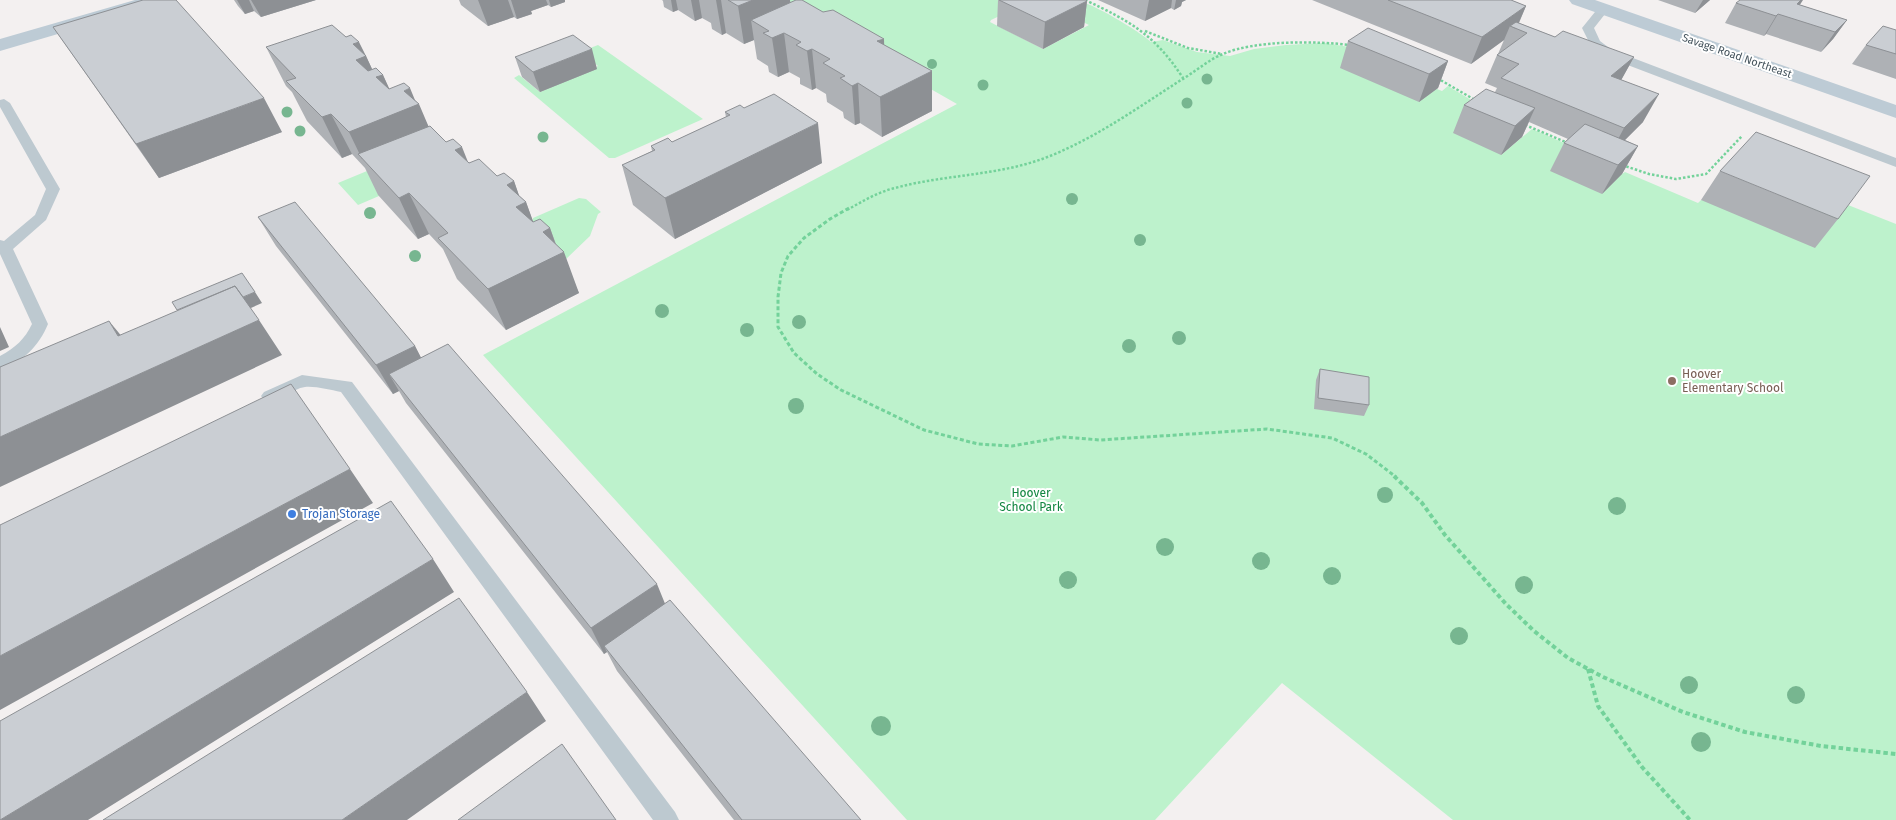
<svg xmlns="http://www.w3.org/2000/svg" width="1896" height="820" font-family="'Fira Sans',sans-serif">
  <rect width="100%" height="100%" fill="#f3f0f0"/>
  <path fill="#bdf2cc" d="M782,0H1033L991,20L990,22L1043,49L1089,25L1044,3C1054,0 1065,0 1075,0C1091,2 1139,31 1151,42L1163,40L1197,52L1230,56L1254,49L1286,45L1324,43L1356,48L1437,89L1442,91L1448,86L1481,106L1501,155L1532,129L1571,146L1622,174L1625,172L1698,203L1701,200L1848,205L1896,224V820H1453L1282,683L1155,820H907L483,355L957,104L778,2Z
    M598,45L703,119L615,158H609L514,78L519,75L540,92L598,66L580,52Z
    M367,171L379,196L358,205L338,183Z
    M579,198L586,199L601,212L598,214L590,236L565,260L532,223L533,218Z"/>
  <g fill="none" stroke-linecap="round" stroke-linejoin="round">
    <path stroke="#73d29a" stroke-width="2.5" stroke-dasharray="2.5 2" stroke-linecap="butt" d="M1085,0C1130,21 1155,35 1183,78
      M1145,31L1188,48L1222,54
      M1437,78L1475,100
      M1525,125L1568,143
      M1622,165L1649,174L1676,179L1706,174L1742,136
      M847,210C863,201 878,192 895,188C946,174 1001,176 1050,156C1097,137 1139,107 1181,80C1195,72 1208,60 1223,54C1255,40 1316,41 1350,45"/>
    <path stroke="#73d29a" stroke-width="3" stroke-dasharray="4 2.5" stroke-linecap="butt" d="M849,208L830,219L804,238L788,256L781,273L778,297V327L794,353L817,374L841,390L924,430L978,444L1012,446L1063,437L1100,440L1267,429L1332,438L1366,454L1396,477"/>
    <path stroke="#73d29a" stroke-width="4" stroke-dasharray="4.5 3" stroke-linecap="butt" d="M1394,476L1422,503L1445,535L1506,604L1534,631L1568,658L1603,677L1683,712L1745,732L1821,746L1896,754
      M1588,669L1598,706L1642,767L1690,820"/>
    <path fill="#bdc9d0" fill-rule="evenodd" d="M1603,6L1609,9L1594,28L1600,41L1612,50L1896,158V167L1604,56L1591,46L1582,28L1599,7Z
      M4,99L10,103L60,189L46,220L13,249L48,324C39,346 23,362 0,369V356C15,348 25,339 32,324L0,254V240L4,241L35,215L46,189L0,107V100Z
      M302,375L352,382L675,812L679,820H653L341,392C330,390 316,386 305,387C290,389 279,405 264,400L261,396L264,392Z"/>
    <path fill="#bdcbd5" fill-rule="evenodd" d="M135,0H163L160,4L0,51V39Z
      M1569,0H1595L1896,105V118L1572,4Z"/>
  </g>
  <g fill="#77b690">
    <circle cx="932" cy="64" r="5"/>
    <circle cx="1207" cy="79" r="5.5"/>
    <circle cx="983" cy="85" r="5.5"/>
    <circle cx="1187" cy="103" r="5.5"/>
    <circle cx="287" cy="112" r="5.5"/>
    <circle cx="300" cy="131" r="5.5"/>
    <circle cx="543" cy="137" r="5.5"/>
    <circle cx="1072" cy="199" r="6"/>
    <circle cx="370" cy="213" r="6"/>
    <circle cx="1140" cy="240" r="6"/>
    <circle cx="415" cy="256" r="6"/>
    <circle cx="662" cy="311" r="7"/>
    <circle cx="799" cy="322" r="7"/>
    <circle cx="747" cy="330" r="7"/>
    <circle cx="1179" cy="338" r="7"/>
    <circle cx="1129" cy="346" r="7"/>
    <circle cx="796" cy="406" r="8"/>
    <circle cx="1385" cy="495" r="8"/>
    <circle cx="1617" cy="506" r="9"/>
    <circle cx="1165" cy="547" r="9"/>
    <circle cx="1261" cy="561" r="9"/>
    <circle cx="1332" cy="576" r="9"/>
    <circle cx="1068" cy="580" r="9"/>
    <circle cx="1524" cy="585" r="9"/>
    <circle cx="1459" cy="636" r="9"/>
    <circle cx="1689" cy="685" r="9"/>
    <circle cx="1796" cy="695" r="9"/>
    <circle cx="881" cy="726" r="10"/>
    <circle cx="1701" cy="742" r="10"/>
  </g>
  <path fill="#aeb1b5" d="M234,0H316L261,17L254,11L245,14L238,6Z
    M459,0H565V2L551,7L548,5L531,11L532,14L517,19L514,17L488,26L461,5Z
    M662,0H790V3L823,12L932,71V111L882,137L860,123L855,125L844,118L843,112L827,102L826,94L816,88L812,90L800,84V78L789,72L778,77L769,72L768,66L757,59L754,40L744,44L726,33L722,35L712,29L711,23L702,18L695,21L678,10L673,12L664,7L663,1Z
    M998,0H1086L1087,1L1084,27L1043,49L997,26Z
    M1098,0H1186L1182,2L1181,6L1174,10L1171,8L1145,21Z
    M1312,0H1511L1526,6L1519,23L1555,37L1634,57L1621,80L1643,122L1625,140L1638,146L1622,174L1602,194L1550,171L1564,143L1568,139L1529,122L1522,137L1501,155L1453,133L1464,105L1495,92L1497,88L1485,83L1497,55L1499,54H1498L1504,40L1471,64Z
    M1658,0H1710L1695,13Z
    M1736,3L1800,5L1847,20L1833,39L1821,52L1766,34L1764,36L1725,23Z
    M53,27L282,132L159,178Z
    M1896,30V79L1852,64L1866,45Z
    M1348,41L1448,61L1438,88L1419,102L1340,68Z
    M266,47L365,55L366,56L372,69L383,75L389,89L416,101L428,126L468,162L497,176L514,181L519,196L526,202L533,222L550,228L556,244L579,293L506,330L457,279L443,249L429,234L418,239L378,195L365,168L352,154L342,158L307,121L292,92L286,86Z
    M515,57L597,69L540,92L522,77Z
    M725,112L822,163L675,239L633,205L622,165L652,151L651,146L672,142L726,117Z
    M1720,171L1838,219L1815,248L1701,200Z
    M258,217L415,346L421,358L665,604L861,820H734L617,671L607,652L604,654L406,403L399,391L393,394L276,246Z
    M1320,369L1369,405L1364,416L1314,409L1316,380Z"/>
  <path fill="#8d9094" d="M237,0H249L254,11L245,14Z
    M251,0H316L261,17Z
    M478,0H508L514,17L488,26Z
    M511,0H546L548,5L531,11L532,14L517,19Z
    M549,0H565V2L551,7Z
    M671,0H676L678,10L673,12Z
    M691,0H699L702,18L695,21Z
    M716,0H721L726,33L722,35Z
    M753,0H790L793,23L769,31L751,20L754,40L744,44L738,6Z
    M1149,0H1172L1171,8L1145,21Z
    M1176,0H1186L1182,2L1181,6L1174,10Z
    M1703,0H1710L1695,13Z
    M1801,0H1803L1794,14L1797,4Z
    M1087,1L1084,27L1043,49L1045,22Z
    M1526,6L1516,29L1510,26L1504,40L1471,64L1482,37Z
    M1778,14L1766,34L1764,36L1776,16Z
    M1847,20L1833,39L1821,52L1835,32Z
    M784,33L789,72L778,77L772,38Z
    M884,39L885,77L877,41Z
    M359,42L366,56L384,95L356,60L353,44Z
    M592,49L597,69L540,92L533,72Z
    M812,49L816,88L812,90L807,51Z
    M1634,57L1619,84L1611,76Z
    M1448,61L1438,88L1419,102L1429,74Z
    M932,71V111L882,137L880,97Z
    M383,75L400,112L404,91L410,88L417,105L419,104L436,144L362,159L349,132L376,77Z
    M858,83L860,123L855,125L852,86Z
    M1659,94L1643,122L1609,156L1624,128Z
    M264,98L282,132L159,178L136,144Z
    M1535,108L1522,137L1501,155L1515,126Z
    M331,114L352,154L342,158L322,117Z
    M818,123L822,163L675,239L665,198Z
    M1638,146L1622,174L1602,194L1618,165Z
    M462,147L478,187L455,150Z
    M514,181L522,204L526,202L541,243L524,225L507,185Z
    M409,193L429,234L418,239L399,198Z
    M550,228L559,254L564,252L579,293L506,330L488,289L543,232Z
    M255,292L262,303L192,334L184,323Z
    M259,320L282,355L0,487V437Z
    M109,321L138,356L118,336Z
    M0,327L9,347L0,351Z
    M415,346L430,375L389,374L399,391L393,394L376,365Z
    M350,469L373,503L0,710V656Z
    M433,559L454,592L88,820H0Z
    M657,584L668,611L604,646L607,652L604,654L591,628Z
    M527,692L546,721L407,820H342Z"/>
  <path fill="#caced3" stroke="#8d9094" d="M143,0H176L264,98L136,144L53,27Z
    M728,0H753L738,6Z
    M796,0H802L823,12L833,10L884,39L877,41L932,71L880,97L858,83L852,86L840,78L845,76L823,63L830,59L812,49L807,51L796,45L801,42L784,33L772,38L763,33L769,31L751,20Z
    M999,0H1086L1087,1L1045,22Z
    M1388,0H1511L1526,6L1482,37Z
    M1740,0H1801L1797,4L1847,20L1835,32L1778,14L1776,16L1736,3Z
    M1516,22L1555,37L1563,31L1634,57L1611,76L1659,94L1624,128L1501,78L1519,64L1497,55L1527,33L1510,26Z
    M332,25L346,37L351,35L359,42L353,44L366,56L356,60L368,71L376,68L383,75L376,77L389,89L404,83L410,88L404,91L419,104L349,132L331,114L322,117L286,81L296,78L266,47Z
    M1883,26L1896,30V54L1866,45Z
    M1368,28L1448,61L1429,74L1348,41Z
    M573,35L592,49L533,72L515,57Z
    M1486,89L1535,108L1515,126L1464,105Z
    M774,94L818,123L665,198L622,165L655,150L651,146L668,138L672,142L730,115L725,112L740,105L744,108Z
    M1585,124L1638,146L1618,165L1564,143Z
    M430,126L446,142L453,139L462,147L455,150L469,163L479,159L497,176L504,173L514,181L507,185L526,202L516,207L533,222L540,219L550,228L543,232L564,252L488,289L438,238L448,233L409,193L399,198L358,154Z
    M1756,132L1870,176L1838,219L1720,171Z
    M295,202L415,346L376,365L258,217Z
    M242,273L255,292L243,297L235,286L177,310L172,302Z
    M235,286L259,320L0,437V367L109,321L118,336Z
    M448,344L657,584L591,628L389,374Z
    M1320,369L1369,377V405L1318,398Z
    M291,384L350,469L0,656V525Z
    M391,501L433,559L0,820V721Z
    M459,598L527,692L342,820H103Z
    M670,600L861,820H742L604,646Z
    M562,744L616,820H458Z"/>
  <circle fill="#8d6e63" stroke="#fff" stroke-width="2" cx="1672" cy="381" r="5"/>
  <circle fill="#3f7fe0" stroke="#fff" stroke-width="2" cx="292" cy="514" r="5"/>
  <g text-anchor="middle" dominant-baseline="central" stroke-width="4" stroke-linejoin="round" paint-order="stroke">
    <g font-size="11" fill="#47565f" stroke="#fff">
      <text transform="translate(1737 56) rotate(19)">Savage Road Northeast</text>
    </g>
    <g font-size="12" fill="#785e54" stroke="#fff" text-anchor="start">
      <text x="1682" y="374">Hoover<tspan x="1682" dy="14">Elementary School</tspan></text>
    </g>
    <g font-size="12" fill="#128641" stroke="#fff">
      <text x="1031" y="493">Hoover<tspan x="1031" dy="14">School Park</tspan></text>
    </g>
    <g font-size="12" fill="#366cbe" stroke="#fff" text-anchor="start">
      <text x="302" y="514">Trojan Storage</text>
    </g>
  </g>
</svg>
